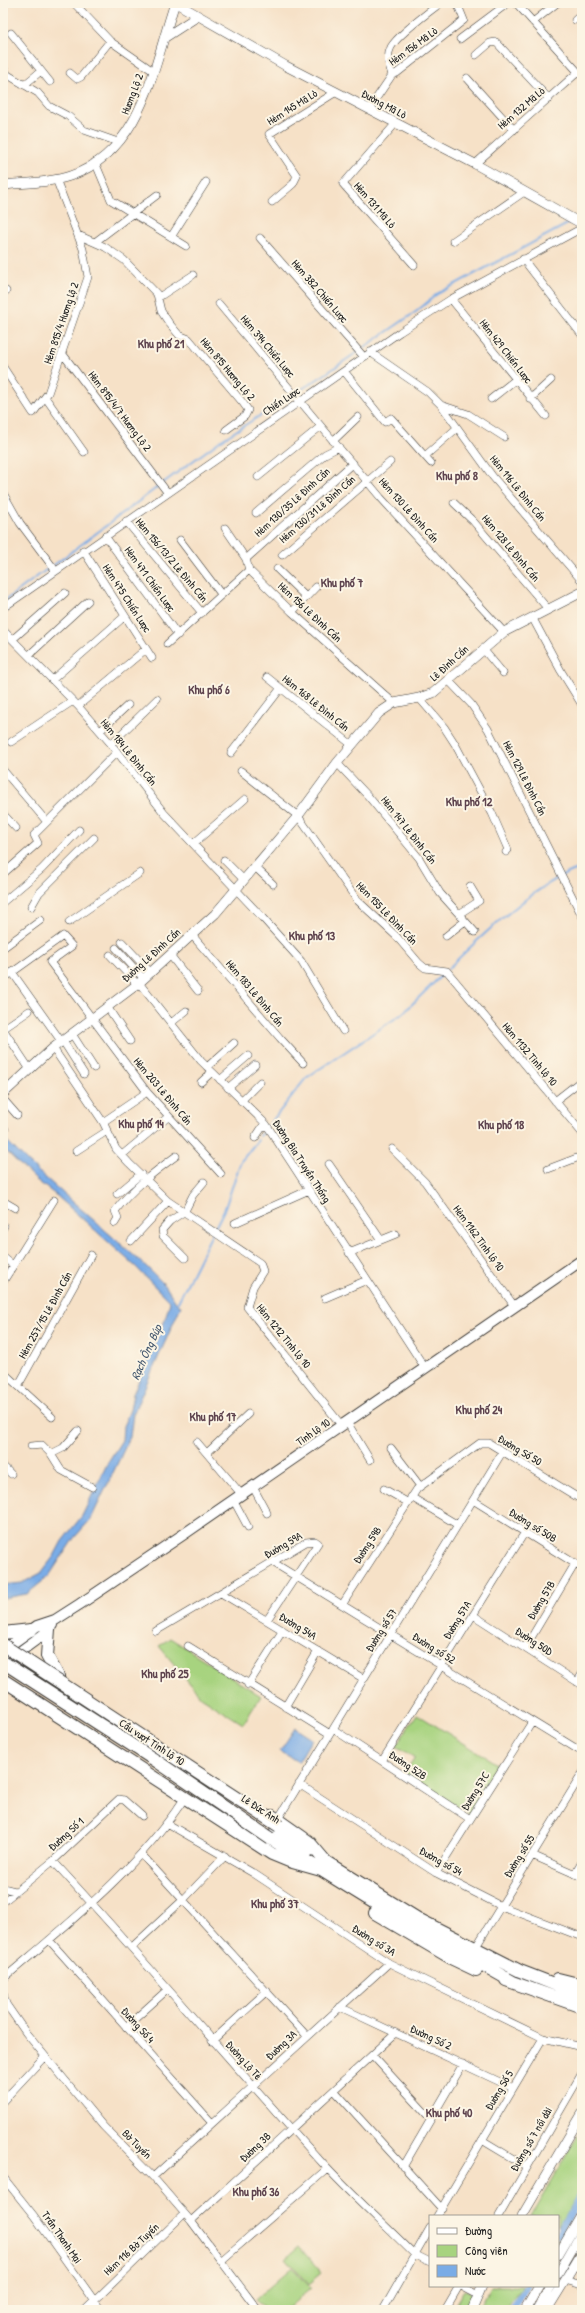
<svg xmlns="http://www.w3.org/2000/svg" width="585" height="2313" font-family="'Patrick Hand',sans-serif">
  <rect width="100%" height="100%" fill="#fcf5e5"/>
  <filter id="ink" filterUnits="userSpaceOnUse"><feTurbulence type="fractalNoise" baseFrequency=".025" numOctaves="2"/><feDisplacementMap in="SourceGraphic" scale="8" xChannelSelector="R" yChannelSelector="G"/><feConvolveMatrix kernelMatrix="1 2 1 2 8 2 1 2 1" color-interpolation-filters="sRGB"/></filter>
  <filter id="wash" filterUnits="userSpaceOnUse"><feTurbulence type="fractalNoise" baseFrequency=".012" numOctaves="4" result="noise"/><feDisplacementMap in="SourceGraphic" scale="16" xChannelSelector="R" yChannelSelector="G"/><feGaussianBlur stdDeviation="0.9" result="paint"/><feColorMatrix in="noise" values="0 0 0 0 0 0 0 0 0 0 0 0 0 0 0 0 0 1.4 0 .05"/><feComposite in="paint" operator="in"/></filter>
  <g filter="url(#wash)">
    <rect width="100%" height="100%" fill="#f6e1c7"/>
    <path fill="#a7d37f" stroke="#62784e" d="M170,1638L261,1696L243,1724L201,1697L159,1646Z
      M417,1714L500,1766L469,1814L405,1773L415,1758L396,1746Z
      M582,2128V2187L558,2227V2216H531Z
      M299,2247L322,2273L309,2284L286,2258Z
      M292,2267L311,2288L286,2310H266L256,2299Z
      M491,2286H523L506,2310H479Z
      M464,2290L474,2295L470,2310H452Z"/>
    <path fill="#7aace6" stroke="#4b6481" d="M3,1137L31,1165L148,1268L165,1285L177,1304L181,1306L133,1414L130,1437L91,1519L74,1538L49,1576L27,1594L4,1598L3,1585L22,1583L41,1573L54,1556L62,1541L82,1516L108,1462L122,1440L123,1426L130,1410L133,1394L163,1325L170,1302L136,1267L57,1196L35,1179L3,1148Z
      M295,1728L312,1739L298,1762L280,1751Z"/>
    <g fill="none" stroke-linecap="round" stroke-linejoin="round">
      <path stroke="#7aace6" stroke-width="2" d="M163,483L220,441L324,375L417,311L437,294L573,221
        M54,565L159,486
        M3,602L50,567
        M448,969C479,938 541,879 582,868
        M269,1125L306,1078L402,1014L445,972
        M260,1136L266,1129
        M177,1304L225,1208L241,1161L258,1140"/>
      <path stroke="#7aace6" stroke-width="7" d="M558,2234L582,2193
        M513,2310L527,2286"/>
    </g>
  </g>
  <g filter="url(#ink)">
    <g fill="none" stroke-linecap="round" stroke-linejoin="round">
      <defs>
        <path id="street" d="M74,3L110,41L153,71
          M516,3L578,72
          M575,20L582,14
          M533,22L557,3
          M11,33L50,82
          M460,39L508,3
          M476,55L490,43L496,42L549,99
          M3,68L8,75L38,93L49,106L68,116L84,130L118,142
          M70,73L77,79L81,77L110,41
          M392,75C389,66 386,57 391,47C398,35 426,14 438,5
          M467,78L514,130
          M24,85L41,71
          M369,109L392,75L397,73L464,20L457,3
          M396,123L343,184L414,265
          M95,162L111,200L186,246
          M475,164L578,72L582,76
          M272,202L293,184L297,176L269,134L336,92
          M78,235L105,247L124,260L157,294L161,311L169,323L179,335L189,339L243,403L248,410L245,416L226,430
          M171,237L206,182
          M260,238L364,357
          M453,241L524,192
          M95,242L157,195
          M523,259L582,335
          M3,293L6,291
          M159,297L193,275
          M451,299L546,416
          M219,304L381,498L504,632
          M370,352L428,392L441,405L468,414L504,437
          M62,353L167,492
          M3,367L33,413L48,393L88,277L83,249L56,179
          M344,371L385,422L391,418L431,463
          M45,397L84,452
          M491,399L515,380
          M530,399L551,380
          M441,405L493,477L582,581
          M333,441L358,417
          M425,456L457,428
          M258,477L320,427
          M3,493L20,523L55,570
          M454,503L473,521L548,609
          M256,513L325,454L339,447
          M126,521L202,613
          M225,528L246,559L249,570L292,612L394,703
          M105,536L178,635
          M180,540L221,594
          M83,550L152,658
          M282,555L390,462
          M246,559L353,463
          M277,569L306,597
          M3,608L400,332L451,299L582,228
          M292,612L316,587
          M532,617L561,671L582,705
          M3,630L78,706L111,744L164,813L260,915L301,961L343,1031
          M13,639L65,593
          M167,644L249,570
          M483,649L503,673
          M29,655L88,601
          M267,677L352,745
          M52,680L125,616
          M449,681L471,704L488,729L582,916
          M419,698L444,727L455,744L492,813L506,845L508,850L506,852
          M78,706L146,649
          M100,731L128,705
          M11,742L73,701
          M111,744L157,699
          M231,753L281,688
          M337,763L368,796L419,858L440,893L475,932
          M3,770L47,822
          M241,771L298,816L357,900L396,936L419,963L425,968L447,971L582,1133
          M3,814L16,828
          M193,844L245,799
          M224,860L244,880
          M255,867L273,884
          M3,874L38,843L34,835L117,752
          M3,902L42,869L79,830
          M31,907L39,893L94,838
          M459,914L479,901L470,886
          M69,922L140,873
          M192,935L280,1038L303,1063
          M446,936L465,921
          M122,942L150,972
          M3,948L41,920
          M116,948L144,979
          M110,955L137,984
          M170,955L198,991
          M12,972L61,1041
          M3,979L63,936L72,946L50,962L147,1092L221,1174
          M139,983L201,1061L266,1124L425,1368
          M108,1008L130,1041
          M171,1023L186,1011
          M3,1029L29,1068
          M3,1029L29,1011
          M72,1034L94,1068
          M63,1041L84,1074
          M53,1048L103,1122L116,1149L129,1163L168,1201L260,1263L263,1271L253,1287L247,1307L342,1426
          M207,1067L234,1043
          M220,1080L248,1056
          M201,1082L212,1072
          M228,1088L255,1065
          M3,1099L17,1115
          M241,1101L260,1082
          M555,1101L582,1080
          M103,1122L147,1092
          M3,1127L5,1129
          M255,1138L265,1123
          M392,1149L425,1182L515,1307
          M76,1151L107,1131
          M122,1155L168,1117
          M329,1164L381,1240
          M548,1169L582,1156
          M117,1194L141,1174
          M3,1201L15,1208
          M115,1223L118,1218L115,1211C132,1189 154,1172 176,1156
          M235,1223L309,1190
          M3,1228L4,1226
          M131,1241L168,1201
          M349,1253L396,1234
          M3,1257L13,1265
          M185,1258L163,1236L162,1230L170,1221L185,1211L193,1195L204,1182
          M3,1282L54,1200
          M325,1298L367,1280
          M3,1372L52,1417
          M18,1386L91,1255
          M347,1422L370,1460
          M197,1442L242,1495
          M31,1446L42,1445L51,1454L63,1448L78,1431
          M391,1448L420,1486
          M207,1453L248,1414
          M51,1454L61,1470L92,1487
          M3,1466L11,1474
          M253,1487L267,1513
          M384,1489L407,1502
          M411,1497L458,1525
          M473,1500L582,1568
          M234,1501L248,1527
          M274,1563L582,1752
          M221,1593L364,1679
          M342,1605L417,1489L480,1443H489L582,1500
          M473,1615L582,1685
          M156,1631L306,1542L315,1541L318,1543L267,1620
          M188,1646L330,1734
          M525,1648L575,1564
          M577,1682L582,1674
          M248,1685L283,1630
          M285,1707L318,1651
          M333,1729L470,1819
          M382,1761L525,1532
          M299,1784L436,1873L501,1906L582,1937
          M278,1819L503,1451
          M168,1824L253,1873L389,1963L543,2038L582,2047
          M142,1855L307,2036
          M532,1855L582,1877
          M53,1861C146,1961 233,2066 326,2167C354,2197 385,2225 414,2254L430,2262
          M436,1873L532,1722
          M575,1874L582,1862
          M3,1888L15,1891
          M3,1902L53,1861L119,1799L124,1800L142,1816
          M49,1940L212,2123
          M132,1947L184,1899L225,1856
          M474,1950L582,1774
          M3,1979C69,1923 138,1869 186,1796
          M3,1993L6,2004L26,2033L103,2126L153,2177L191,2221L258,2310
          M340,2007L513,2088
          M126,2027L167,1990
          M212,2041L267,1991
          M372,2055L431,2119
          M334,2090L442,2209
          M3,2101L45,2056
          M482,2140L527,2167
          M403,2167L463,2064
          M3,2177L34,2216L101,2310
          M153,2177L389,1963
          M437,2216L543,2038
          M499,2216L582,2073
          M191,2221L396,2033
          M222,2260L327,2169
          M565,2280L582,2285
          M461,2286L478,2295
          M85,2310L184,2214
          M383,2310L430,2228
          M445,2310L459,2286"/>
        <path id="secondary" d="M176,3L286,66L475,164L582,224
          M164,38L198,16
          M3,185C25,183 49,183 70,176C143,151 153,67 175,3
          M3,1094L53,1048L139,983L215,914L298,816L337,763L379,713L394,703L419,698L433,693L504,632L582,592
          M522,2216L582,2114
          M558,2255L582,2214
          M558,2274L582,2232
          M472,2310L482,2286
          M525,2310L539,2286
          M537,2310L551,2286
          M547,2310L582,2253"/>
        <path id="primary" d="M3,1650L37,1626L55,1620L80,1604L187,1532L582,1260
          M3,1664L44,1634L52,1625"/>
        <path id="highway" d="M49,1629L47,1656L58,1676
          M3,1633L31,1630
          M3,1680L272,1854L289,1861L321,1870
          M272,1816L309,1842L326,1862L418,1919L520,1971L582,1995
          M276,1831L309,1850
          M271,1839L381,1907L513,1982
          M375,1913L453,1959L476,1970
          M558,1979L582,1985
          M506,1980L582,2007"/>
      </defs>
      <use href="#street" stroke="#3d3a36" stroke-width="8"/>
      <use href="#secondary" stroke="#3d3a36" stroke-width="10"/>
      <use href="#primary" stroke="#3d3a36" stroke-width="12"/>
      <use href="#highway" stroke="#3d3a36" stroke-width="14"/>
      <use href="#street" stroke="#fff" stroke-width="7"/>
      <use href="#secondary" stroke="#fff" stroke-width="9"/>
      <use href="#primary" stroke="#fff" stroke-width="10"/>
      <use href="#highway" stroke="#fff" stroke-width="12"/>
      <defs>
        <path id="highway-bridge" d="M3,1645L279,1826
          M3,1662L158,1762L271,1839"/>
      </defs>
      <use href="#highway-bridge" stroke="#3d3a36" stroke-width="14" stroke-linecap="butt"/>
      <use href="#highway-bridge" stroke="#fff" stroke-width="12"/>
    </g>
  </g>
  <g text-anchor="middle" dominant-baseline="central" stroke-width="4" stroke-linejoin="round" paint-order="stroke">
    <g font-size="11" fill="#1c1c1c" stroke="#fcf5e5">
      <text transform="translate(413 46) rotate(-36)">Hẻm 156 Mã Lò</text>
      <text transform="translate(132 94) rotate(-69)">Hương Lộ 2</text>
      <text transform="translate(384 104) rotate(28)">Đường Mã Lò</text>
      <text transform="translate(292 107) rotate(-32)">Hẻm 145 Mã Lò</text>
      <text transform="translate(521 108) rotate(-41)">Hẻm 132 Mã Lò</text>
      <text transform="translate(375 205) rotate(49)">Hẻm 131 Mã Lò</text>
      <text transform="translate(320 291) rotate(49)">Hėm 382 Chiến Lược</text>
      <text transform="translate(61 323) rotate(-71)">Hẻm 815/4 Hương lộ 2</text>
      <text transform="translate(268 346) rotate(50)">Hẻm 394 Chiến Lược</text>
      <text transform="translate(506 351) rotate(52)">Hẻm 429 Chiến Lược</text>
      <text transform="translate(228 369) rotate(50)">Hẻm 815 Hương Lộ 2</text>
      <text transform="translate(281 401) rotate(-34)">Chiến Lược</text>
      <text transform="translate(120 411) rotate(53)">Hẻm 815/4/7 Hương Lộ 2</text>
      <text transform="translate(518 488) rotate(51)">Hẻm 116 Lê Đình Cẩn</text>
      <text transform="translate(292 502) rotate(-42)">Hẻm 130/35 Lê Đình Cẩn</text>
      <text transform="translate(317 509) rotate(-41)">Hẻm 130/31 Lê Đình Cẩn</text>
      <text transform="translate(409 510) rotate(48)">Hẻm 130 Lê Đình Cẩn</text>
      <text transform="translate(511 548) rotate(50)">Hẻm 128 Lê Đình Cẩn</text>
      <text transform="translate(172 560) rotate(50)">Hẻm 156/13/2 Lê Đình Cẩn</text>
      <text transform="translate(150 579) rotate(54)">Hẻm 471 Chiến Lược</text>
      <text transform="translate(127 598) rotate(57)">Hẻm 475 Chiến Lược</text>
      <text transform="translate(310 612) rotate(43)">Hẻm 156 Lê Đình Cẩn</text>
      <text transform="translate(449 663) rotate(-42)">Lê Đình Cẩn</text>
      <text transform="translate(316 703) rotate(39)">Hẻm 168 Lê Đình Cẩn</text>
      <text transform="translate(129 752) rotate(51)">Hẻm 184 Lê Đình Cẩn</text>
      <text transform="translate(525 778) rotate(63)">Hẻm 129 Lê Đình Cẩn</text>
      <text transform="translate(409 830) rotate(52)">Hẻm 147 Lê Đình Cẩn</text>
      <text transform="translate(387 913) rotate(46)">Hẻm 155 Lê Đình Cẩn</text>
      <text transform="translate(151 955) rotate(-42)">Đường Lê Đình Cẩn</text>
      <text transform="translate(255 993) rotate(50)">Hẻm 183 Lê Đình Cẩn</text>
      <text transform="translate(530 1054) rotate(50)">Hẻm 1132 Tỉnh lộ 10</text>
      <text transform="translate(163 1091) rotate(50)">Hẻm 203 Lê Đình Cẩn</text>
      <text transform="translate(302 1161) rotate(57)">Đường Bia Truyền Thống</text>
      <text transform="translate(479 1238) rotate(54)">Hẻm 1162 Tỉnh lộ 10</text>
      <text transform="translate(45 1315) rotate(-61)">Hẻm 257/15 Lê Đình Cẩn</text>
      <text transform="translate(284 1336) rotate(51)">Hẻm 1212 Tỉnh lộ 10</text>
      <text transform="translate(313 1432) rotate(-35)">Tỉnh lộ 10</text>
      <text transform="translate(520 1450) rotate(31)">Đường Số 50</text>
      <text transform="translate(533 1525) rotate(32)">Đường số 50B</text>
      <text transform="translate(283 1545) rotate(-30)">Đường 59A</text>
      <text transform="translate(367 1545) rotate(-57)">Đường 59B</text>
      <text transform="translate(541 1600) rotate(-59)">Đường 57B</text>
      <text transform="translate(457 1620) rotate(-58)">Đường 57A</text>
      <text transform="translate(298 1626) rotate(31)">Đường 54A</text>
      <text transform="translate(381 1630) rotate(-58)">Đường số 57</text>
      <text transform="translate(534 1641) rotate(33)">Đường 50D</text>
      <text transform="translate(434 1648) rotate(32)">Đường số 52</text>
      <text transform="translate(152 1742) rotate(33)">Cầu vượt Tỉnh lộ 10</text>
      <text transform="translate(408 1765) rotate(34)">Đường 52B</text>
      <text transform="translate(475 1791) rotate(-58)">Đường 57C</text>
      <text transform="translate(261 1809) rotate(33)">Lê Đức Anh</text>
      <text transform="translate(66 1834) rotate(-42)">Đường Số 1</text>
      <text transform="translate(519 1856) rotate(-58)">Đường số 55</text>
      <text transform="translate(441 1861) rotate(29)">Đường số 54</text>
      <text transform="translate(374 1940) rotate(32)">Đường số 3A</text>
      <text transform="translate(138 2025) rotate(48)">Đường Số 4</text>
      <text transform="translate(431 2037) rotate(25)">Đường Số 2</text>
      <text transform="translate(281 2045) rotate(-43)">Đường 3A</text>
      <text transform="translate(244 2060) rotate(48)">Đường Lộ Tẻ</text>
      <text transform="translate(499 2090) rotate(-59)">Đường Số 5</text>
      <text transform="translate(531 2139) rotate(-60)">Đường số 7 nối dài</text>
      <text transform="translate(137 2144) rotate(45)">Bờ Tuyến</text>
      <text transform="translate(255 2147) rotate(-43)">Đường 3B</text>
      <text transform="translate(62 2237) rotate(55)">Trần Thanh Mại</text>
      <text transform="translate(131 2249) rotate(-43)">Hẻm 116 Bờ Tuyến</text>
    </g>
    <g font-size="12" font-weight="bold" fill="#5e434e" stroke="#fcf5e5">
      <text x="161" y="343">Khu phố 21</text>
      <text x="457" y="475">Khu phố 8</text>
      <text x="342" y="582">Khu phố 7</text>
      <text x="209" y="689">Khu phố 6</text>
      <text x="469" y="801">Khu phố 12</text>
      <text x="312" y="935">Khu phố 13</text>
      <text x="141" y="1123">Khu phố 14</text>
      <text x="501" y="1124">Khu phố 18</text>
      <text x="479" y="1409">Khu phố 24</text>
      <text x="213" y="1416">Khu phố 17</text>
      <text x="165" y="1673">Khu phố 25</text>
      <text x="275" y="1903">Khu phố 37</text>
      <text x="449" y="2112">Khu phố 40</text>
      <text x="256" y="2191">Khu phố 36</text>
    </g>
    <g font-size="12" font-style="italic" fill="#42566d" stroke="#fcf5e5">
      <text transform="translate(146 1352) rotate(-66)">Rạch Ông Búp</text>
    </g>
  </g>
  <rect width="585" height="2313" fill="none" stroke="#fcf5e5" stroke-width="16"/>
  <rect x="429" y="2215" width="130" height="72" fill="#fcf5e5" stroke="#a29e95"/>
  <rect x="437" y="2228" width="20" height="6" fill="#ffffff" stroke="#a29e95"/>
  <text x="465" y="2235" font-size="12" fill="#1c1c1c">Đường</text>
  <rect x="437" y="2245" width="20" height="12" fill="#a7d37f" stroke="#a29e95"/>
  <text x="465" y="2255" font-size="12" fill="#1c1c1c">Công viên</text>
  <rect x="437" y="2265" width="20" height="12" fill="#7aace6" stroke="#a29e95"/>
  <text x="465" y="2275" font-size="12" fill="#1c1c1c">Nước</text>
</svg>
